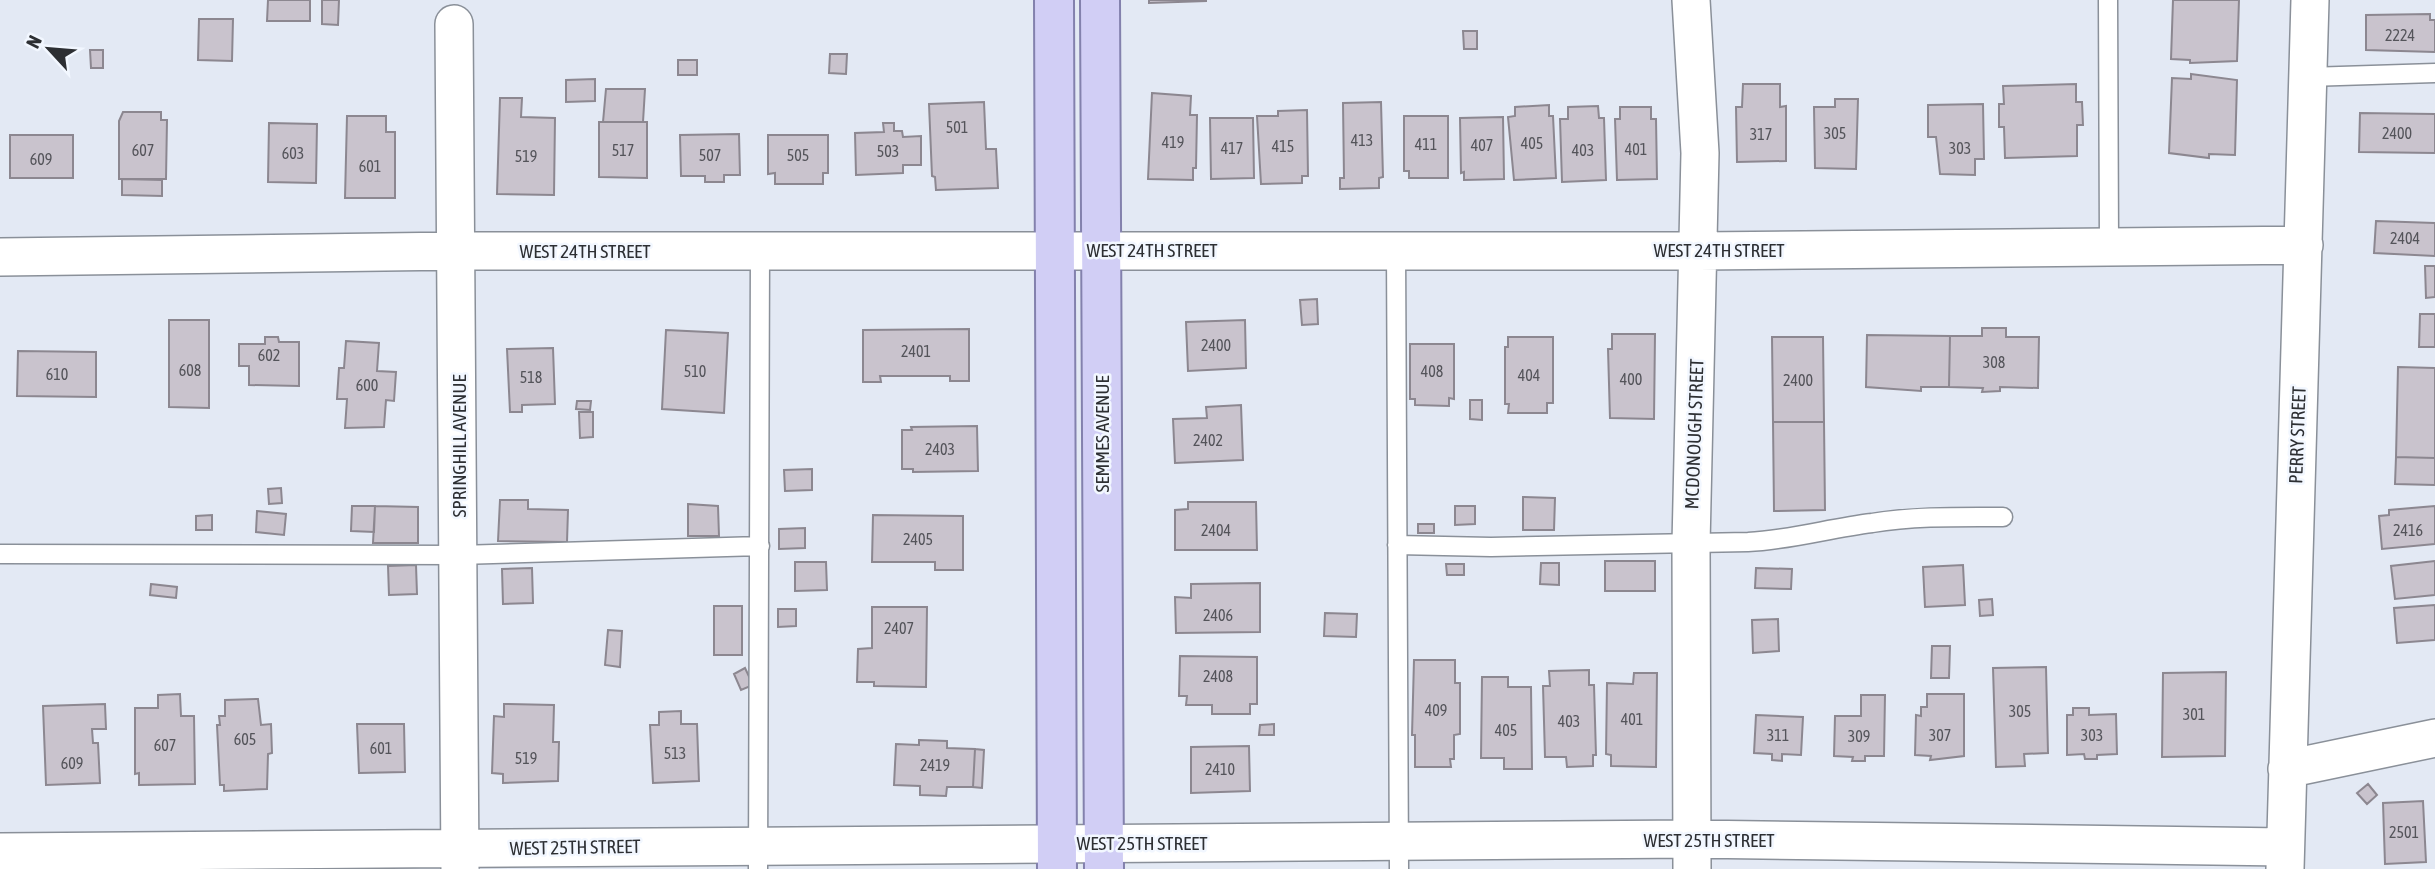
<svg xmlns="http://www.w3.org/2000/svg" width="2435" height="869" font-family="'Asap Condensed',sans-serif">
  <rect width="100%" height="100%" fill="#e3e9f4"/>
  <path fill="#c9c3cd" stroke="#8c8790" stroke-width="2" d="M268,0H310V21H267Z
    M322,0H339L338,25L322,24Z
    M1149,0H1206V1L1149,3Z
    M2173,0H2239L2237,61L2190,63V60L2171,59Z
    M2430,14V20H2435V52L2366,50V15Z
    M199,19H233L232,61L198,60Z
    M1463,31H1477V49H1464Z
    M90,50H103V68H91Z
    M830,54H847L846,74L829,73Z
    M678,60H697V75H678Z
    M2191,74L2237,80L2235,155L2209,154V158L2169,153L2172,78L2191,79Z
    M595,79V101L566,102V80Z
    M1743,84H1780V107L1786,106V161L1737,162L1736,107H1742Z
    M2076,84V102H2082L2083,125H2077V156L2005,158L2004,127H1999V104H2004L2003,86Z
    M606,89H645L643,122H603Z
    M1152,93L1191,96L1190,115H1197L1196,168H1193V180L1148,179Z
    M500,98H522L521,117L555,118L554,195L497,194Z
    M1835,99H1858L1856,169L1815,168L1814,107H1835Z
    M984,102L986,149H996L998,188L936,190L935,177L932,176L929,104Z
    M1381,102L1383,177L1379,178V188L1340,189V178H1344L1343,103Z
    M1983,104L1984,159H1975V175L1940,174L1936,137H1928V105Z
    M1549,105V116H1553L1556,178L1514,180L1508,117L1515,116V107Z
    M1598,106L1599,118H1604L1606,180L1562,182L1560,119H1568V107Z
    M1620,107H1651V119H1656L1657,179L1617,180L1615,119H1620Z
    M1307,110L1308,176H1302V183L1261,184L1257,116H1278V111Z
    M123,112H161V120H167L166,179H119V121Z
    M2360,113L2435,114V153L2359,152Z
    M347,116H386V132H395V198H345Z
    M1404,116H1448V178H1409V171H1404Z
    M1503,117L1504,179L1464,180V172L1461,173L1460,118Z
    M1210,118H1253L1254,178L1211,179Z
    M599,122H647V178L599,177Z
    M269,123L317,124L316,183L268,182Z
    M883,123H894V131H902L903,137L921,136V165H903V173L856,175L855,133L884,132Z
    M739,134L740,175H724V182H705V176H681L680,135Z
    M10,135H73V178H10Z
    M768,135H828V173H823V184H775V173L768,174Z
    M122,179L162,180V196L122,195Z
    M2376,221L2435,223V256L2374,253Z
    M2425,266H2435V297L2426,298Z
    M1317,299L1318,324L1302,325L1300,300Z
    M2420,314H2435V347H2419Z
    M169,320H209V408L169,407Z
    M1245,320L1246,368L1188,371L1186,322Z
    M1982,328H2006V337H2039L2038,388L2000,387V391L1982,392L1983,388L1949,387L1950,336H1982Z
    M969,329V381H950V376H880L881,382H863V330Z
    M666,330L728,333L724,413L662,409Z
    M1612,334H1655L1654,419L1610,418L1608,349H1612Z
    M1867,335L1950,336L1949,387H1921V391L1866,387Z
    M265,337H278L279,342H299V386L249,385V366H239V344H265Z
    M1508,337H1553V403H1547V413H1508L1509,404H1505V347H1508Z
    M1772,337H1823L1824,422H1773Z
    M346,341L379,343L377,371L396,372L394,401L386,400L384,427L345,428L347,399H337L339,368H344Z
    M1410,344H1454V399L1449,398V406L1415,405V399H1410Z
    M553,348L555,404L522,405V412H510L507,349Z
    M18,351L96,352V397L17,396Z
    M2398,367L2435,368V458L2396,457Z
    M1470,400H1482V420L1470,419Z
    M577,401H591L590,410L576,409Z
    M1241,405L1243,460L1175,463L1173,419L1207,418L1206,407Z
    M579,412H593V437L580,438Z
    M1773,422H1824L1825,510L1774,511Z
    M977,426L978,471L913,472V469H902V430H912L911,427Z
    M2396,457L2435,458V485L2395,484Z
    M812,469V490L785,491L784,470Z
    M281,488L282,503L269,504L268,489Z
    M1523,497L1555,498L1554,530H1523Z
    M500,500H528V509L568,510L567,542L498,541Z
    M1188,502H1256L1257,550H1175V510L1188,509Z
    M688,504L718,506L719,536H688Z
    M352,506H375L374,532L351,531Z
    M375,506L418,507V543H373Z
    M1455,506H1475V524L1455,525Z
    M2435,506V544L2382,549L2379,516L2389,515V510Z
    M257,511L286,514L284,535L256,532Z
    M212,515V530H196V516Z
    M873,515L963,516V570H935V562H872Z
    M1418,524H1434V533H1418Z
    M805,528V548L779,549V529Z
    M1605,561H1655V591H1605Z
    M2435,561V595L2395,599L2391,566Z
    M795,562H826L827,590L795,591Z
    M1541,563H1559V585L1540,584Z
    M1446,564H1464V575H1447Z
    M416,565L417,594L389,595L388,566Z
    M1963,565L1965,605L1925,607L1923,567Z
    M532,568L533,603L503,604L502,569Z
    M1756,568L1792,569L1791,589L1755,588Z
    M1260,583V632L1176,633L1175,597L1191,598V584Z
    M151,584L177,587L176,598L150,595Z
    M1992,599L1993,615L1980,616L1979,600Z
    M2435,605V640L2397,643L2394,608Z
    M714,606H742V655H714Z
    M872,607H927L926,687L874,686V682H857L858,649L872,648Z
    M778,609H796V626L778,627Z
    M1325,613L1357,614L1356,637L1324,636Z
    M1778,619L1779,651L1753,653L1752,620Z
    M608,630L622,631L620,667L605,665Z
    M1932,646H1950L1949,678H1931Z
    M1180,656L1257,657V704H1250V714H1212V705H1186L1187,696H1179Z
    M1414,660H1455V683H1460V734L1454,735V759H1450L1451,767H1415V735H1412Z
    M2046,667L2048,753L2024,754L2025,766L1996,767L1993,668Z
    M745,668L753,685L741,690L734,674Z
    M1589,670V685H1594L1596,755H1593V766L1567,767L1566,757H1545L1543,686H1550L1549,671Z
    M2226,672L2225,756L2162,757L2163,673Z
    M1634,673H1657L1656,767L1611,766V755L1606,754L1607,683L1633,684Z
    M1482,677H1508V687H1531L1532,769H1504V758H1481Z
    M180,694L181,716H194L195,784L139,785V773L135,774V708H158V695Z
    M1927,694H1964V756L1930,760L1931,756L1915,755L1916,715L1921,716V707H1927Z
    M1861,695H1885L1884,756H1865V761H1852L1853,757L1834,756L1835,716H1861Z
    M258,699L261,725L271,724L272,753L268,754L267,789L224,791V785H220L217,725H220L219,716H225V700Z
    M105,704L106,729H92L93,743H98L100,783L46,785L43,706Z
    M504,704L554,705L553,742H559L558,781L503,783V774L492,773L494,716L504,717Z
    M2073,708H2089V715L2116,714L2117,754L2097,755V759H2085L2084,754L2067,755V715H2073Z
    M681,711V724H697L699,781L653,783L650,725H659V712Z
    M1756,715L1803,717L1801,755L1782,754V761L1772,760V754L1754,753Z
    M357,724H404L405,772L359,773Z
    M1274,724V735H1259L1260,725Z
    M919,740L947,741V748L975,749L973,787H947L946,796L920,795V786L894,785L896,744L919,745Z
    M1249,746L1250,791L1191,793V747Z
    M975,749L984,750L982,788L973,787Z
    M2368,784L2377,795L2367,804L2357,793Z
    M2423,801L2426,862L2385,864L2383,803Z"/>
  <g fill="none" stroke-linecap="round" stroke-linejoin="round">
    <defs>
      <path id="service" d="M2108,0L2109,245
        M2308,77L2435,73
        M1396,249L1399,869
        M1397,545L1491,547L1748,542C1791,540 1830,528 1872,523C1915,516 1959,517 2003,517
        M0,554L459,555L760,546
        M758,869L760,251"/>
      <path id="minor" d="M1691,0L1700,153L1691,544L1692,869
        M454,24L460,869
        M0,257L458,251H1699L2304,245
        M2287,769L2435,738
        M0,852L1692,839L2285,847
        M2285,869L2310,0"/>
      <path id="primary" d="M1054,0L1057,869
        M1100,0L1104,869"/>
    </defs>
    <use href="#service" stroke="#8a9099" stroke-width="21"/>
    <use href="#minor" stroke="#8a9099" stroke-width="40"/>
    <use href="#primary" stroke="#8381ad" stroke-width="42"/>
    <use href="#service" stroke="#fff" stroke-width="18"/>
    <use href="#minor" stroke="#fff" stroke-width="37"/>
    <use href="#primary" stroke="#d1cef5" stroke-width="38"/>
  </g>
  <g text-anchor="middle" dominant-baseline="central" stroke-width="5" stroke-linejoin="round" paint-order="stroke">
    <g font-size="16" fill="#54545a">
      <text x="2400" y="35">2224</text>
      <text x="957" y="127">501</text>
      <text x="1835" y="133">305</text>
      <text x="2397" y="133">2400</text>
      <text x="1761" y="134">317</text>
      <text x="1362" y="140">413</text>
      <text x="1173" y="142">419</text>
      <text x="1532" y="143">405</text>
      <text x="1426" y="144">411</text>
      <text x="1482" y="145">407</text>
      <text x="1283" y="146">415</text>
      <text x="1232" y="148">417</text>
      <text x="1960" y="148">303</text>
      <text x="1636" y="149">401</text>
      <text x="143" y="150">607</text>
      <text x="623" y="150">517</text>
      <text x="1583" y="150">403</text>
      <text x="888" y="151">503</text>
      <text x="293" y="153">603</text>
      <text x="710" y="155">507</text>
      <text x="798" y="155">505</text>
      <text x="526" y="156">519</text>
      <text x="41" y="159">609</text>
      <text x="370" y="166">601</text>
      <text x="2405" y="238">2404</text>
      <text x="1216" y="345">2400</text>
      <text x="916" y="351">2401</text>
      <text x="269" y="355">602</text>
      <text x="1994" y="362">308</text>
      <text x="190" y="370">608</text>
      <text x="695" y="371">510</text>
      <text x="1432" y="371">408</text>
      <text x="57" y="374">610</text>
      <text x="1529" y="375">404</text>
      <text x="531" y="377">518</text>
      <text x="1631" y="379">400</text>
      <text x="1798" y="380">2400</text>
      <text x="367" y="385">600</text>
      <text x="1208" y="440">2402</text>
      <text x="940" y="449">2403</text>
      <text x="1216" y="530">2404</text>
      <text x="2408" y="530">2416</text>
      <text x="918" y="539">2405</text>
      <text x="1218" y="615">2406</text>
      <text x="899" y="628">2407</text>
      <text x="1218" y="676">2408</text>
      <text x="1436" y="710">409</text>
      <text x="2020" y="711">305</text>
      <text x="2194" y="714">301</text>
      <text x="1632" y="719">401</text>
      <text x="1569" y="721">403</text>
      <text x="1506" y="730">405</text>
      <text x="1778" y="735">311</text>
      <text x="1940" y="735">307</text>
      <text x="2092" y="735">303</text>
      <text x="1859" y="736">309</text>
      <text x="245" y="739">605</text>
      <text x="165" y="745">607</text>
      <text x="381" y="748">601</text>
      <text x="675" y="753">513</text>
      <text x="526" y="758">519</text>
      <text x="72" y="763">609</text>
      <text x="935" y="765">2419</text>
      <text x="1220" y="769">2410</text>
      <text x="2404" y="832">2501</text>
    </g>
    <g font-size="19" fill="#2d2f33" stroke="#f2f7ff">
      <text x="1152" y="250">WEST 24TH STREET</text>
      <text x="1719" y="250">WEST 24TH STREET</text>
      <text x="585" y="251">WEST 24TH STREET</text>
      <text transform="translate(1102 434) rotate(-90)">SEMMES AVENUE</text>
      <text transform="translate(1694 434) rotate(-88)">MCDONOUGH STREET</text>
      <text transform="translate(2297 435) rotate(-88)">PERRY STREET</text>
      <text transform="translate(459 446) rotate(-90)">SPRINGHILL AVENUE</text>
      <text x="1709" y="840">WEST 25TH STREET</text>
      <text x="1142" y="843">WEST 25TH STREET</text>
      <text transform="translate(575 847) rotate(-1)">WEST 25TH STREET</text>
    </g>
  </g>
  <g transform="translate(49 49) rotate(296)" stroke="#f2f7ff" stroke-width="5" paint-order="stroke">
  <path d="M0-5L12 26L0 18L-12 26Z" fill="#2d2f33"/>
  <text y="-10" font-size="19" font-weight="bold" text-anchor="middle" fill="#2d2f33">N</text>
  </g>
</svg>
